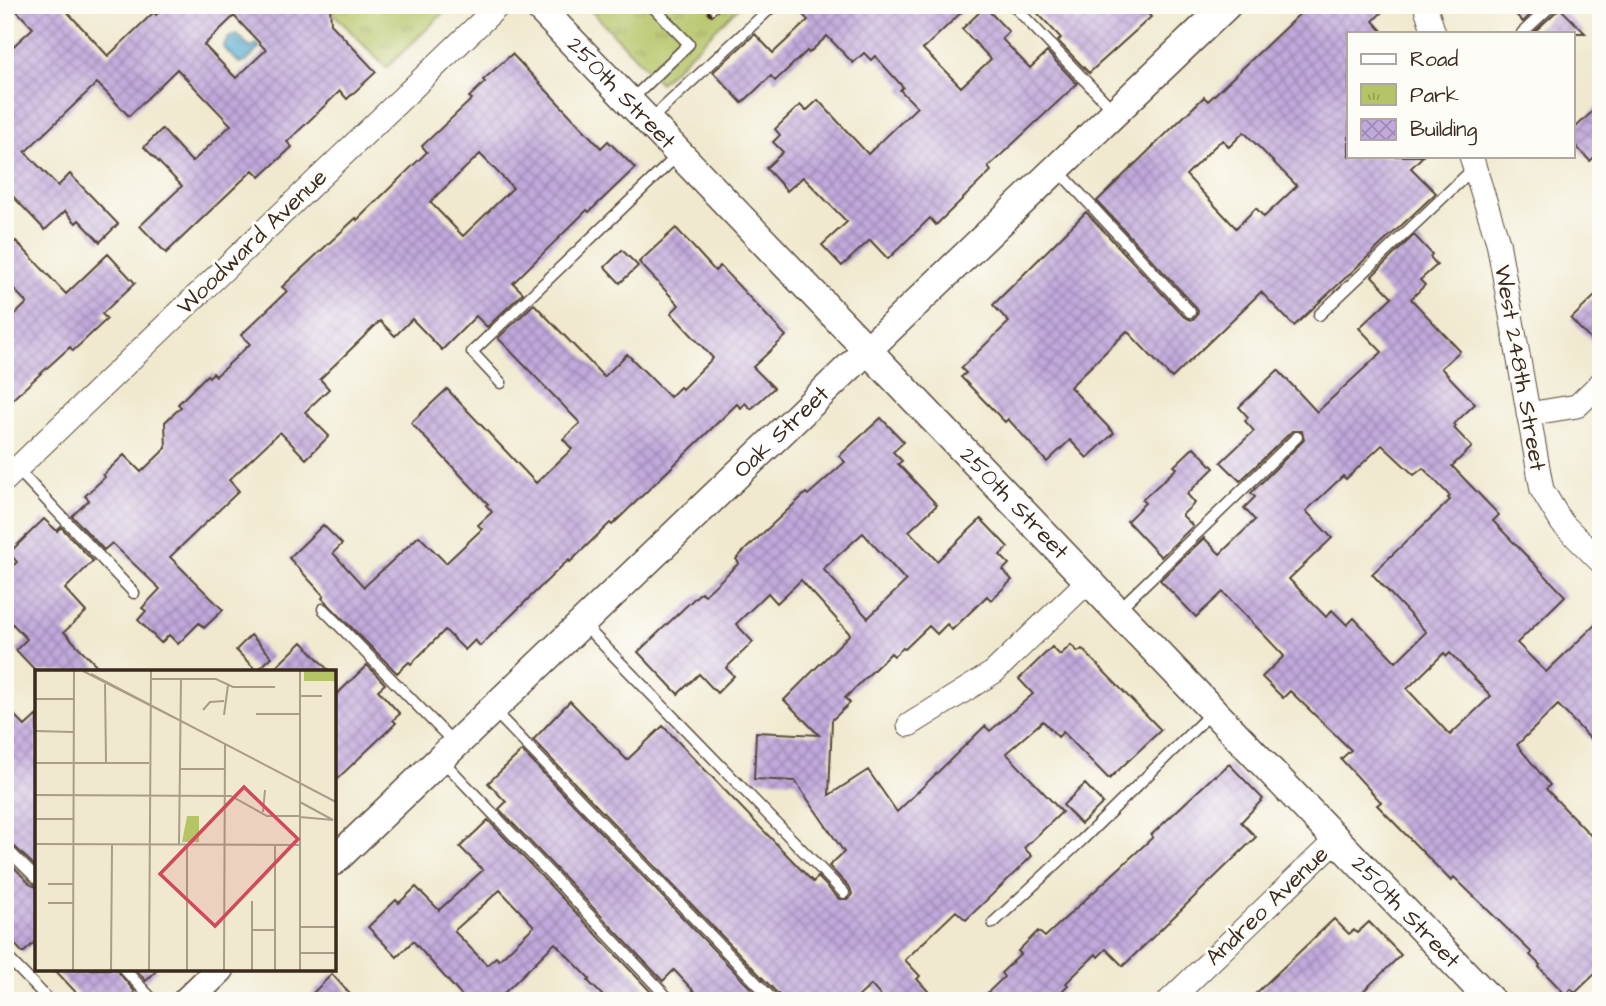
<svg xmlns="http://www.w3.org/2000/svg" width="1606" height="1006" font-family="'Architects Daughter',sans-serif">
  <defs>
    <pattern id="park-tufts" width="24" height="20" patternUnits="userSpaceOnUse" patternTransform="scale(1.75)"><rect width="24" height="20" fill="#b5c467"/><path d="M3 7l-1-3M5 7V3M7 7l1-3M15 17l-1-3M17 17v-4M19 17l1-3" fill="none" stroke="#949f54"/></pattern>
    <pattern id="water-waves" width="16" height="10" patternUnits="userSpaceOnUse" patternTransform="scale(1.75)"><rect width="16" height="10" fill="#4fa7cc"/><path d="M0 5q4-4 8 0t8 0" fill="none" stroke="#4388a5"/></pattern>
    <pattern id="building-cross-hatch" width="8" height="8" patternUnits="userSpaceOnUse" patternTransform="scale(1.75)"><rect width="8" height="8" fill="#c1a9dc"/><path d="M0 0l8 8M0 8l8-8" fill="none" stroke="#9e8ab2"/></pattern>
  </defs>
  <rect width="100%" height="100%" fill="#fdfcf7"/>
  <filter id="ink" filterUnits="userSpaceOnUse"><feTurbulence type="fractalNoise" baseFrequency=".0143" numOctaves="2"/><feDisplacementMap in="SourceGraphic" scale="14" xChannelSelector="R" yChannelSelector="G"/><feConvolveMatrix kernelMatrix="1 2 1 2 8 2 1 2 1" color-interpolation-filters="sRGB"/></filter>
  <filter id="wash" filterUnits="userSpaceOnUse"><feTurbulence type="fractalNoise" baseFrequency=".00686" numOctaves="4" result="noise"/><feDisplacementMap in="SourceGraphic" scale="28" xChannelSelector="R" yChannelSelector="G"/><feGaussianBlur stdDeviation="1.57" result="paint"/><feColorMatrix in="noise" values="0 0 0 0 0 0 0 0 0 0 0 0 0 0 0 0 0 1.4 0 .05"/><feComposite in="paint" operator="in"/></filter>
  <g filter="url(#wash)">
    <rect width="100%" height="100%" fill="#f0e9cf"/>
    <path fill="url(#park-tufts)" stroke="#787742" stroke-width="2" d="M339,5H452L386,68L332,12Z
      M586,5H741L660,83Z"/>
    <path fill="url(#water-waves)" stroke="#456875" stroke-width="2" d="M237,34L251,48L256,44L260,47L246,62L239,63L223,47L228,38Z"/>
    <g id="blocks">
      <path fill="url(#building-cross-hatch)" fill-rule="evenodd" d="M11,5H61L108,56L154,12L156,15L167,5H330L331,24L376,72L347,99L340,91L287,142L292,147L260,177L253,170L166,253L140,226L182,186L144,147L162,129L192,162L231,125L177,69L129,116L97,83L25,152L58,186L70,174L118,224L100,242L79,220L76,223L65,211L45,230L5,188V54L33,28ZM234,16L266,50L236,78L204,45Z
        M793,5H969L923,49L961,87L991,59L962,29L985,7L1009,32L1002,39L1030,68L1047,52L1077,84L988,167L991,171L936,225L930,218L888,259L870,240L842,266L822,245L847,222L803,177L787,191L766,168L783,152L773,142L780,135L775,129L800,105L806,111L818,100L868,154L917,107L900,90L903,87L875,56L871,60L864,53L853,63L827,36L809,53L807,51L775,81L771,76L742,103L713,72L755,34L773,53L808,20Z
        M1030,5H1140L1151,17L1089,73L1058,41L1061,38Z
        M1309,5H1389L1373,21L1384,33H1349V156H1423L1411,168L1436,193L1294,326L1261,292L1172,378L1127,331L1070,387L1114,433L1087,458L1070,440L1047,462L1008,419L1005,422L961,377L966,373L961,368L1009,322L993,305L1086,212L1184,317L1191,320L1196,317L1198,311L1196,307L1097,201L1204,97L1208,101ZM1244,132L1297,186L1264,217L1256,208L1236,228L1186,175L1217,144L1223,140L1229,147Z
        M1507,5H1540L1523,22Z
        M1559,7L1585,33H1533L1557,11Z
        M512,54L601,148L608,141L635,168L589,212L587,210L513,283L523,293L487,327L476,316L442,350L412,319L395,336L380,321L320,379L329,389L305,412L329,436L306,459L280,432L229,480L239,491L170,557L223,610L204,628L199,623L178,644L169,635L161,643L138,620L146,611L142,608L160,589L112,543L104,550L72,516L89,500L85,496L105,477L103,475L124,455L141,472L166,448L165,422L181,407L178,404L207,375L209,377L213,373L216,376L250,344L241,335L287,291L282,287L356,218L357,220L427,152L422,146L472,99L469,97L485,82L483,80ZM480,154L513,188L463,236L430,202Z
        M1601,103V151L1590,161L1573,143V130Z
        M676,228L715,271L720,266L786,336L753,367L774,388L751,409L745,403L741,408L737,404L612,525L610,523L570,562L569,560L563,565L480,646L475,640L465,650L445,630L411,664L409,662L397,673L322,598L324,596L289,558L323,525L342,544L333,553L364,587L419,536L446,563L482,529L478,525L492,512L486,505L488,504L411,423L447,389L536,483L572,449L563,439L580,423L498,338L534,304L604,377L627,354L670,397L680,387L682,389L713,358L671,313L679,305L639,262Z
        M1414,235L1432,254L1430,257L1437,265L1420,280L1425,285L1411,299L1460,351L1441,368L1475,404L1454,424L1456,426L1454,428L1472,447L1452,466L1499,515L1493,521L1565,596L1517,643L1546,672L1601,619V750L1558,705L1517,745L1550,785L1546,789L1601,846V968L1575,993L1571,989L1566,995L1539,967L1540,965L1530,955L1532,953L1454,877L1451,881L1377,805L1381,802L1341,759L1351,750L1290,691L1283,698L1262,677L1284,656L1223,592L1196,617L1160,580L1204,538L1220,554L1255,520L1244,508L1255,497L1251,493L1304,440L1302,431H1292L1240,481L1221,462L1254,431L1245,421L1248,417L1239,407L1278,370L1317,412L1382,352L1359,328L1392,297L1372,276ZM1382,445L1414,475L1423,468L1450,496L1448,498L1450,500L1372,574L1426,632L1396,662L1354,618L1347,625L1332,610L1326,617L1289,579L1332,538L1306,511L1343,476L1346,479ZM1444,653L1447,656L1450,653L1491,696L1450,735L1407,689Z
        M16,241L66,294L108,254L135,283L102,314L107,319L73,351L70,347L5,406V324L27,303L5,280V251Z
        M622,250L638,266L620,283L605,267Z
        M1601,290V351L1571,319Z
        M881,418L904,442L893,452L902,461L898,464L937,505L909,531L937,561L981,519L1008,547L1000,555L1009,564L1003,570L1012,580L991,600L987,596L952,630L947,624L937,634L929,626L905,649L903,648L894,656L891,653L845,698L850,703L832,720L829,795L868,770L897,812L985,726L990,731L1033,694L1019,679L1052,647L1060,655L1071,645L1078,652L1082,649L1161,730L1109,779L1063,732L1058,737L1043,721L1006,753L1062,812L1024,848L1032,856L966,920L956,911L905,960L920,976L917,979L937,1001H885L871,985L854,1001H782L780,996L533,740L570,701L627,760L663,726L813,882L818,877L839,899H849L852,894L850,888L829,866L844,852L795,781L754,779L756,732L819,735L784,700L850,634L801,580L777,603L768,593L736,624L753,642L726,668L734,676L717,693L699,674L678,694L638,652L701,592L705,595L739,563L736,559L747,548L806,493L808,495L845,462L839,456ZM863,533L906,581L868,618L823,569Z
        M1194,447L1214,468L1187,494L1195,503L1182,515L1193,526L1161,557L1127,521L1145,503L1142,500L1177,468L1174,466Z
        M44,519L57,531L61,527L93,561L65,589L86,612L64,632L103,672H37L16,650L27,639L5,616V573L17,562L9,553Z
        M251,635L272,657L257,671L236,650Z
        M302,642L330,672H271Z
        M367,665L385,684L378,690L400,714L393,720L396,723L334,782V697Z
        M5,706L25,726L37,715V868L15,847H9L5,850Z
        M522,751L763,1001H703L674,970L663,981L499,809L506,802L488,783Z
        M1229,764L1263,799L1241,822L1256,837L1123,966L1106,949L1098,957L1096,954L1066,983L1068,985L1052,1001H979L1004,977L1001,973L1021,954L1018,951L1038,931L1045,937L1153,837L1151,835L1215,775L1216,776Z
        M1085,784L1103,803L1081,824L1063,805Z
        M488,820L651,992L642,1001H608L588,981L590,979L555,943L496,1001H466L413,941L397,957L368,927L396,900L399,903L416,887L439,910L483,870L460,847ZM500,890L534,926L499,960L496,957L487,965L454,931Z
        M5,858L31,885L37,887V940L23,953L5,934Z
        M1334,919L1349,934L1354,930L1357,933L1369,922L1401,955L1353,1001H1248Z
        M54,969H116L135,992L126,1001H84Z
        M135,969H158L146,981Z
        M332,974L356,1001H305Z"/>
    </g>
  </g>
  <g filter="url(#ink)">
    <use href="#blocks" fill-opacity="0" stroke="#564739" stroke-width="2"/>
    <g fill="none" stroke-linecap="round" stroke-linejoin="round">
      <defs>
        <path id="service" d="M1013,5L1115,112
          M1522,33L1552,5
          M631,100L689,44L651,5
          M650,120L774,5
          M1058,170L1190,312
          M1319,315L1475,167
          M501,383L472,352L679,154
          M17,469L134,593
          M323,609L456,745
          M1119,609L1297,437
          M584,625L844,893
          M494,711L774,1001
          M441,759L671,1001
          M12,854L37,879
          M993,923L1081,841L1213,711
          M5,955L50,1001
          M124,969L154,1001"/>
        <path id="minor" d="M1425,5L1434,33
          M1471,156L1498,242L1542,490L1562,523L1601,562
          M1528,414L1577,406L1601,383
          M5,480L499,5
          M909,725L994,672L1088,581
          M1169,1001L1336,840"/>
        <g id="tertiary">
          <path id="s1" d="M537,5L1491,1001"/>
          <path id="s2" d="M334,861L1227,5"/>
          <path d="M187,1001L220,969"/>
        </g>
      </defs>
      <use href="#service" stroke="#564739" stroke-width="13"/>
      <use href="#minor" stroke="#564739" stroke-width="25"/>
      <use href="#tertiary" stroke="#564739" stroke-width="31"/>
      <path stroke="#564739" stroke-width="4.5" stroke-dasharray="2 5" stroke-linecap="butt" d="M401,5L405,9L412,8L415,5"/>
      <use href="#service" stroke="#fff" stroke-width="10"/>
      <use href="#minor" stroke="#fff" stroke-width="23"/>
      <use href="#tertiary" stroke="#fff" stroke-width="28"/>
      <defs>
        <path id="rail" d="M711,12L719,5"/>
      </defs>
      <use href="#rail" stroke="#3b2a1e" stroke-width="8"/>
      <use href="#rail" stroke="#fdfcf7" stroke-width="5" stroke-dasharray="16" stroke-linecap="butt"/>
    </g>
  </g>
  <g text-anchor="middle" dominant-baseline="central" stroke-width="6" stroke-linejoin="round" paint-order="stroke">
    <g font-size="23" fill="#3b2a1e" stroke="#fdfcf7">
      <text stroke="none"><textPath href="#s1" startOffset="122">250th Street</textPath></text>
      <text transform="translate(252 242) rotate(-44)">Woodward Avenue</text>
      <text transform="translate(1520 368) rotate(80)">West 248th Street</text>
      <text stroke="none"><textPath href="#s2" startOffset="620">Oak Street</textPath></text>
      <text stroke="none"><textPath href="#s1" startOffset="690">250th Street</textPath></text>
      <text transform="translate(1267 906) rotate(-44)">Andreo Avenue</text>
      <text stroke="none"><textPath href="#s1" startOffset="1256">250th Street</textPath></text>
    </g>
  </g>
  <g transform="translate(35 670)">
    <rect width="301" height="301" fill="#f0e9cf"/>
    <path d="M269,1H301V11H269ZM152,146H164V172H147Z" fill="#b5c467"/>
    <path fill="none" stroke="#a89d88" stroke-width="2" d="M48,1L140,48M56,4L301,132M115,9H181L198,17H240M70,14L71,92M265,26H287M0,29H39M168,40L175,32L189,31M221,44H265M189,45L193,15M0,61L38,62M0,93H114M144,99H190M0,125L196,126L232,146H265M265,132L298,150L265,147M228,142L230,120M0,149H38M0,174L264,175M144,175L146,9M152,175V300M13,214H38M13,233H38M265,257H301M218,260H240M265,283H301M38,300L39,1M76,300L77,175M114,300L116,1M189,300L190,74M217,300V231M240,300V175M265,300V1"/>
    <path fill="#d1495b" fill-opacity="0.15" stroke="#d1495b" stroke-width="3.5" d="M209,117L263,169L180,256L125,204Z"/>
    <rect width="301" height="301" fill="none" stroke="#3b2a1e" stroke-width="3.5"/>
  </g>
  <rect width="1606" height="1006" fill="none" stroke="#fdfcf7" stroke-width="28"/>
  <rect x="1347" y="32" width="228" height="126" fill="#fdfcf7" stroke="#afa8a0" stroke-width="2"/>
  <rect x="1361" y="54" width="35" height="10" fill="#ffffff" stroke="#afa8a0" stroke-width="2"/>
  <text x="1410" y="66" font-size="21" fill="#3b2a1e">Road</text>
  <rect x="1361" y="84" width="35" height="21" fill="url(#park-tufts)" stroke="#afa8a0" stroke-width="2"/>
  <text x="1410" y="102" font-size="21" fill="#3b2a1e">Park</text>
  <rect x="1361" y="119" width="35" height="21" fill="url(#building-cross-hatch)" stroke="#afa8a0" stroke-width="2"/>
  <text x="1410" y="136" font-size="21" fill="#3b2a1e">Building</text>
</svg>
